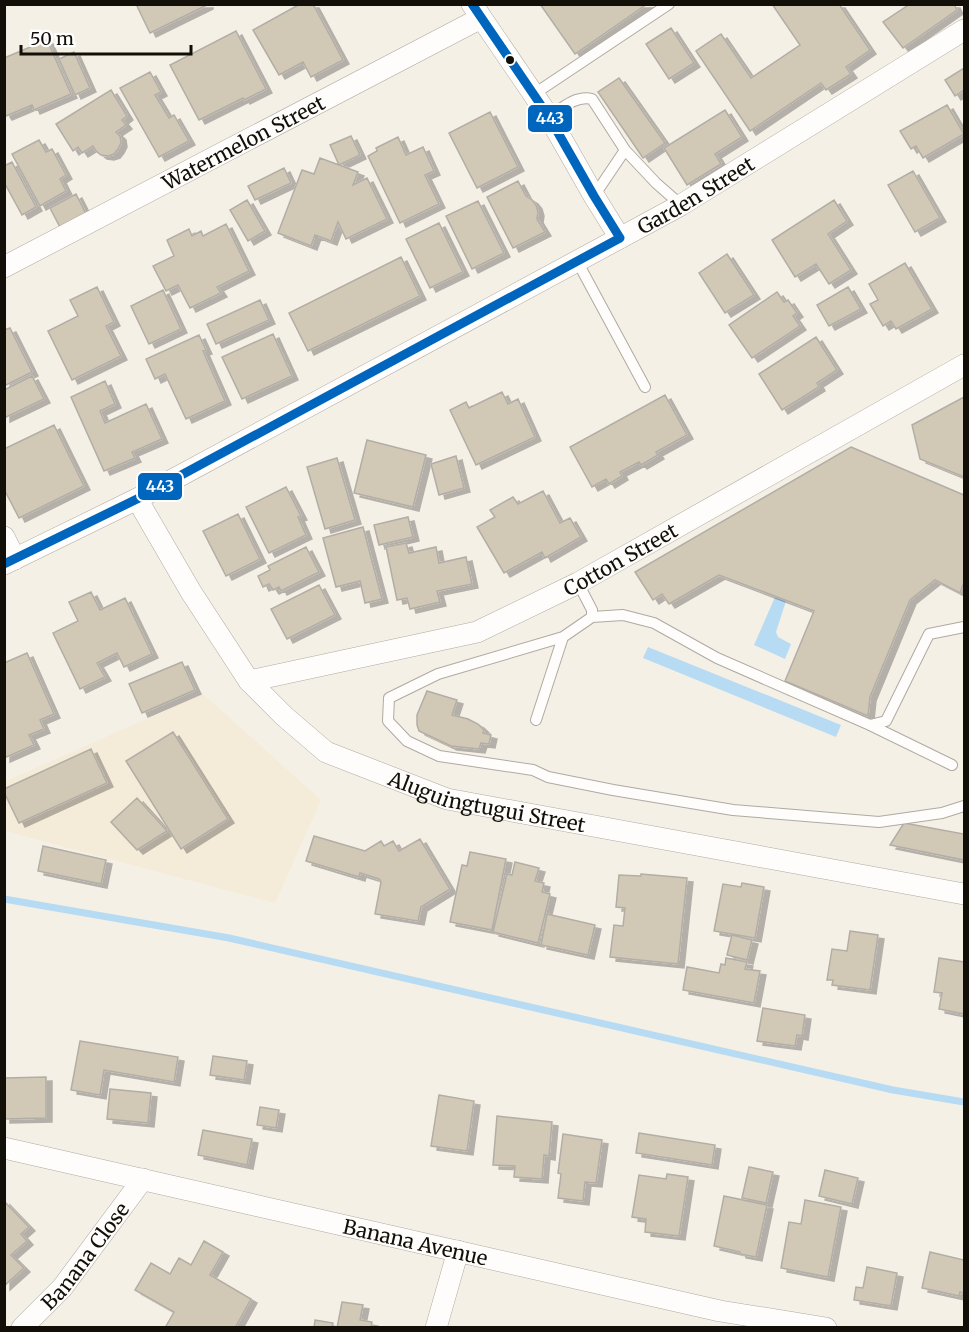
<svg xmlns="http://www.w3.org/2000/svg" width="969" height="1332" font-family="Merriweather,serif">
  <defs>
    <filter id="shadow"><feDropShadow dx="6" dy="4" stdDeviation="0" flood-color="#0004"/></filter>
  </defs>
  <rect width="100%" height="100%" fill="#f5f0e6"/>
  <path fill="#f4ebd8" d="M203,694L321,800L275,903L5,831L4,782Z"/>
  <path fill="#b7dbf3" d="M775,597L786,601L776,632L778,637L791,644L785,659L754,645Z
    M648,647L841,725L836,737L643,658Z"/>
  <g fill="none" stroke-linecap="round" stroke-linejoin="round">
    <path stroke="#b7dbf3" stroke-width="7" d="M4,899L229,938L893,1090L964,1102"/>
  </g>
  <path fill="#d1c8b6" stroke="#b2aea6" stroke-width="1.5" filter="url(#shadow)" d="M136,4H207V5L150,33Z
    M300,4H313L343,60L311,77L303,62L279,75L253,30Z
    M540,4H647L575,54Z
    M772,4H839L870,50L846,67L851,74L826,90L821,83L750,131L696,51L721,34L751,78L800,45Z
    M910,4H954L957,10L903,48L883,22Z
    M671,28L694,63L669,79L646,44Z
    M236,31L266,89L244,100L243,98L199,120L170,65Z
    M47,40L71,94L34,110L32,105L6,116L4,113V58Z
    M74,52L90,88L75,95L59,59Z
    M964,68V90L955,96L945,80Z
    M150,72L161,92L155,95L169,118L174,115L189,141L159,157L120,88Z
    M619,78L665,143L643,158L598,92Z
    M111,90L127,116L122,120L126,125L116,132L120,136L121,143L118,149L114,154L108,156L101,155L96,151L93,146L82,153L78,147L73,151L56,124Z
    M947,105L964,134L923,158L916,146L911,149L900,131Z
    M725,110L742,137L715,154L721,164L687,185L664,148Z
    M490,112L518,167L477,188L449,133Z
    M351,136L360,155L339,165L330,145Z
    M398,137L406,155L423,147L434,171L425,175L439,204L400,223L368,156L377,151L376,148Z
    M39,140L46,152L52,149L66,175L60,179L66,191L40,206L12,154Z
    M320,158L358,172L353,185L367,178L387,219L346,239L338,222L331,241L315,235L311,246L278,233L302,170L314,174Z
    M12,162L36,207L22,215L4,182V166Z
    M284,168L291,183L255,200L248,186Z
    M913,171L940,218L915,232L888,185Z
    M518,181L526,196L532,200L536,205L538,212L537,219L545,232L513,248L487,197Z
    M76,194L88,218L62,231L50,208Z
    M247,200L265,231L248,241L230,210Z
    M834,200L847,221L828,234L851,270L829,284L816,264L795,277L772,240Z
    M478,201L504,253L472,269L446,216Z
    M439,223L463,272L430,288L406,239Z
    M226,224L249,271L217,287L221,293L190,308L178,285L166,291L153,266L174,256L167,240L189,229L192,236L201,231L203,236Z
    M727,254L754,295L725,313L699,273Z
    M401,257L420,296L308,351L289,313Z
    M905,263L932,309L896,329L891,321L883,326L870,304L878,300L869,284Z
    M97,287L114,322L106,326L121,356L72,380L48,331L78,316L70,300Z
    M848,287L861,309L829,326L817,305Z
    M163,290L181,329L149,344L131,306Z
    M777,292L784,302L788,300L797,313L793,316L800,326L752,358L729,325Z
    M260,300L269,320L216,344L207,324Z
    M10,328L32,372L4,386V330Z
    M273,334L292,376L242,399L222,357Z
    M199,335L206,350L203,351L225,401L186,419L165,374L155,379L146,359Z
    M816,337L837,370L817,383L819,387L782,410L759,374Z
    M32,376L44,399L4,418V390Z
    M105,381L115,404L100,411L105,423L146,404L162,439L132,452L135,458L104,471L71,397Z
    M502,392L508,404L518,399L535,437L476,465L450,410L466,402L469,408Z
    M665,395L687,435L656,452L658,455L641,465L639,462L620,472L622,476L609,484L606,479L592,487L570,447Z
    M964,397V477L920,459L912,425Z
    M54,425L84,486L19,518L4,489V449Z
    M367,440L426,455L413,507L354,493Z
    M851,447L964,495V582L960,593L935,580L910,600L870,697L868,716L785,681L814,611L719,575L669,604L662,594L653,600L635,572Z
    M456,456L464,488L439,495L431,464Z
    M337,458L355,520L325,529L307,467Z
    M286,487L301,516L298,517L306,535L269,553L246,507Z
    M543,491L560,523L570,518L581,537L545,558L542,552L504,573L477,527L495,517L490,510L513,497L518,504Z
    M238,514L260,559L226,576L203,531Z
    M408,517L413,537L379,545L374,525Z
    M363,527L382,599L365,603L360,581L336,587L323,538Z
    M406,543L409,553L436,547L439,563L466,557L472,584L437,591L440,602L410,609L407,598L397,600L386,547Z
    M306,547L319,572L281,591L279,587L273,590L269,584L263,587L258,576L270,570L268,566Z
    M319,585L335,615L287,639L271,609Z
    M91,592L100,610L125,598L152,654L124,667L117,653L97,663L105,677L80,689L53,633L78,621L69,602Z
    M27,653L54,714L40,720L44,729L29,735L34,745L4,758V663Z
    M182,662L195,690L142,713L129,684Z
    M427,691L457,700L452,715L468,719L478,724L484,730L483,733L491,735L489,744L481,743L479,749L451,746L419,731L417,725V715Z
    M173,732L228,819L181,849L126,761Z
    M91,749L107,783L19,823L4,792V789Z
    M137,798L167,831L137,850L111,822Z
    M904,823L964,834V860L890,845Z
    M314,836L365,851L381,841L384,846L393,841L399,851L420,839L450,889L421,907L418,921L375,914L381,882L379,879L360,873L359,877L306,861Z
    M43,846L106,860L101,884L38,871Z
    M470,852L506,859L492,930L450,922L462,865L467,866Z
    M515,862L539,868L535,881L544,883L542,892L550,894L538,943L493,932L507,874L512,875Z
    M641,874L687,878L678,964L610,957L614,925L623,926L625,908L616,907L619,875L641,876Z
    M742,883L764,887L755,938L714,931L723,884L741,887Z
    M547,914L595,925L588,955L541,945Z
    M850,931L878,935L870,990L832,985L833,980H827L832,949L847,951Z
    M732,935L752,940L747,960L727,955Z
    M726,958L747,962L745,969L760,971L754,1003L683,990L687,967L719,973L721,964L725,965Z
    M939,958L964,962V1014L939,1009L942,993L934,992Z
    M763,1008L805,1015L802,1036L797,1035L795,1046L757,1041Z
    M80,1041L178,1057L174,1082L104,1070L100,1095L71,1090Z
    M213,1056L247,1061L244,1080L210,1075Z
    M46,1077V1118L4,1119V1078Z
    M110,1089L151,1093L148,1123L107,1119Z
    M439,1095L474,1101L467,1151L431,1146Z
    M260,1107L279,1110L276,1128L257,1125Z
    M497,1116L552,1122L549,1156L544,1155L542,1179L514,1177L515,1166L493,1165Z
    M203,1130L252,1139L247,1165L198,1155Z
    M639,1133L715,1145L712,1165L636,1153Z
    M563,1134L602,1140L596,1183L585,1182L583,1201L558,1198L561,1174L558,1173Z
    M749,1167L773,1172L766,1203L742,1198Z
    M825,1170L858,1178L852,1204L819,1196Z
    M667,1174L688,1177L679,1236L645,1232L646,1219L632,1217L639,1175L666,1179Z
    M724,1196L767,1205L756,1257L740,1254V1252L714,1246Z
    M805,1200L841,1207L828,1277L781,1268L789,1222L801,1224Z
    M4,1201L29,1227L21,1234L27,1241L11,1255L24,1268L4,1286Z
    M204,1241L223,1252L210,1275L251,1299L235,1328H165L174,1312L135,1290L151,1263L170,1274L179,1258L191,1265Z
    M930,1252L964,1260V1293L960,1292L959,1296L922,1288Z
    M867,1267L897,1273L891,1306L854,1300L856,1287L863,1288Z
    M342,1302L363,1305L360,1320L372,1322L371,1328H337Z
    M315,1320L333,1323L332,1328H314Z"/>
  <g fill="none" stroke-linecap="round" stroke-linejoin="round">
    <defs>
      <path id="service" d="M534,94L669,4
        M549,117C562,108 576,95 592,99L625,150L594,196
        M625,150L656,183L681,205
        M577,261L645,387
        M578,583L592,610V617L563,637L438,674L389,698L388,721L407,741L439,756L533,770L548,777L613,790L733,810L879,822L942,813L964,806
        M592,617L623,615L654,623L717,658L870,725L886,721L929,634L964,627
        M536,720L563,637
        M870,725L952,765"/>
      <g id="minor">
        <path d="M472,4L549,117L594,196L620,238"/>
        <path id="s1" d="M4,267L481,18"/>
        <path id="s2" d="M137,499L191,592L249,681L284,716L326,752L447,799L964,894"/>
        <path d="M4,537L15,559"/>
        <path id="s3" d="M4,564L137,499L681,205L964,30"/>
        <path id="s4" d="M249,681L477,632L578,583L964,365"/>
        <path id="s5" d="M4,1148L720,1311L826,1328"/>
        <path id="s6" d="M22,1328L62,1288L143,1179"/>
        <path d="M436,1328L458,1251"/>
      </g>
    </defs>
    <use href="#service" stroke="#aeaaa2" stroke-width="12"/>
    <use href="#minor" stroke="#aeaaa2" stroke-width="22"/>
    <use href="#service" stroke="#fefdfb" stroke-width="10"/>
    <use href="#minor" stroke="#fefdfb" stroke-width="21"/>
    <defs>
      <path id="bus-1" d="M472,4L549,117L594,196L620,238
        M4,564L137,499L620,238"/>
    </defs>
    <use href="#bus-1" stroke="#fff" stroke-width="14"/>
    <use href="#bus-1" stroke="#0065bd" stroke-width="9"/>
  </g>
  <circle fill="#120f09" stroke="#fff" stroke-width="2" cx="510" cy="60" r="5"/>
  <g text-anchor="middle" dominant-baseline="central" stroke-width="4.5" stroke-linejoin="round" paint-order="stroke">
    <g font-size="20" fill="#120f09" stroke="#fff">
      <text stroke="none"><textPath href="#s1" startOffset="270">Watermelon Street</textPath></text>
      <text stroke="none"><textPath href="#s3" startOffset="784">Garden Street</textPath></text>
      <text stroke="none"><textPath href="#s4" startOffset="394">Cotton Street</textPath></text>
      <text stroke="none"><textPath href="#s2" startOffset="488">Aluguingtugui Street</textPath></text>
      <text stroke="none"><textPath href="#s5" startOffset="422">Banana Avenue</textPath></text>
      <text stroke="none"><textPath href="#s6" startOffset="96">Banana Close</textPath></text>
    </g>
  </g>
  <g stroke="#fff" stroke-width="2">
    <rect x="527" y="104" width="46" height="29" rx="6" fill="#0065bd"/>
    <rect x="137" y="472" width="46" height="29" rx="6" fill="#0065bd"/>
  </g>
  <g font-size="16" text-anchor="middle" font-weight="bold" fill="#fff">
    <text x="550" y="124">443</text>
    <text x="160" y="492">443</text>
  </g>
  <rect width="969" height="1332" fill="none" stroke="#120f09" stroke-width="12"/>
  <path d="M21 45v9h170v-9" fill="none" stroke="#120f09" stroke-width="3"/>
  <text x="30" y="45" font-size="18" fill="#120f09" stroke="#ffffff" stroke-width="4.5" paint-order="stroke">50 m</text>
</svg>
